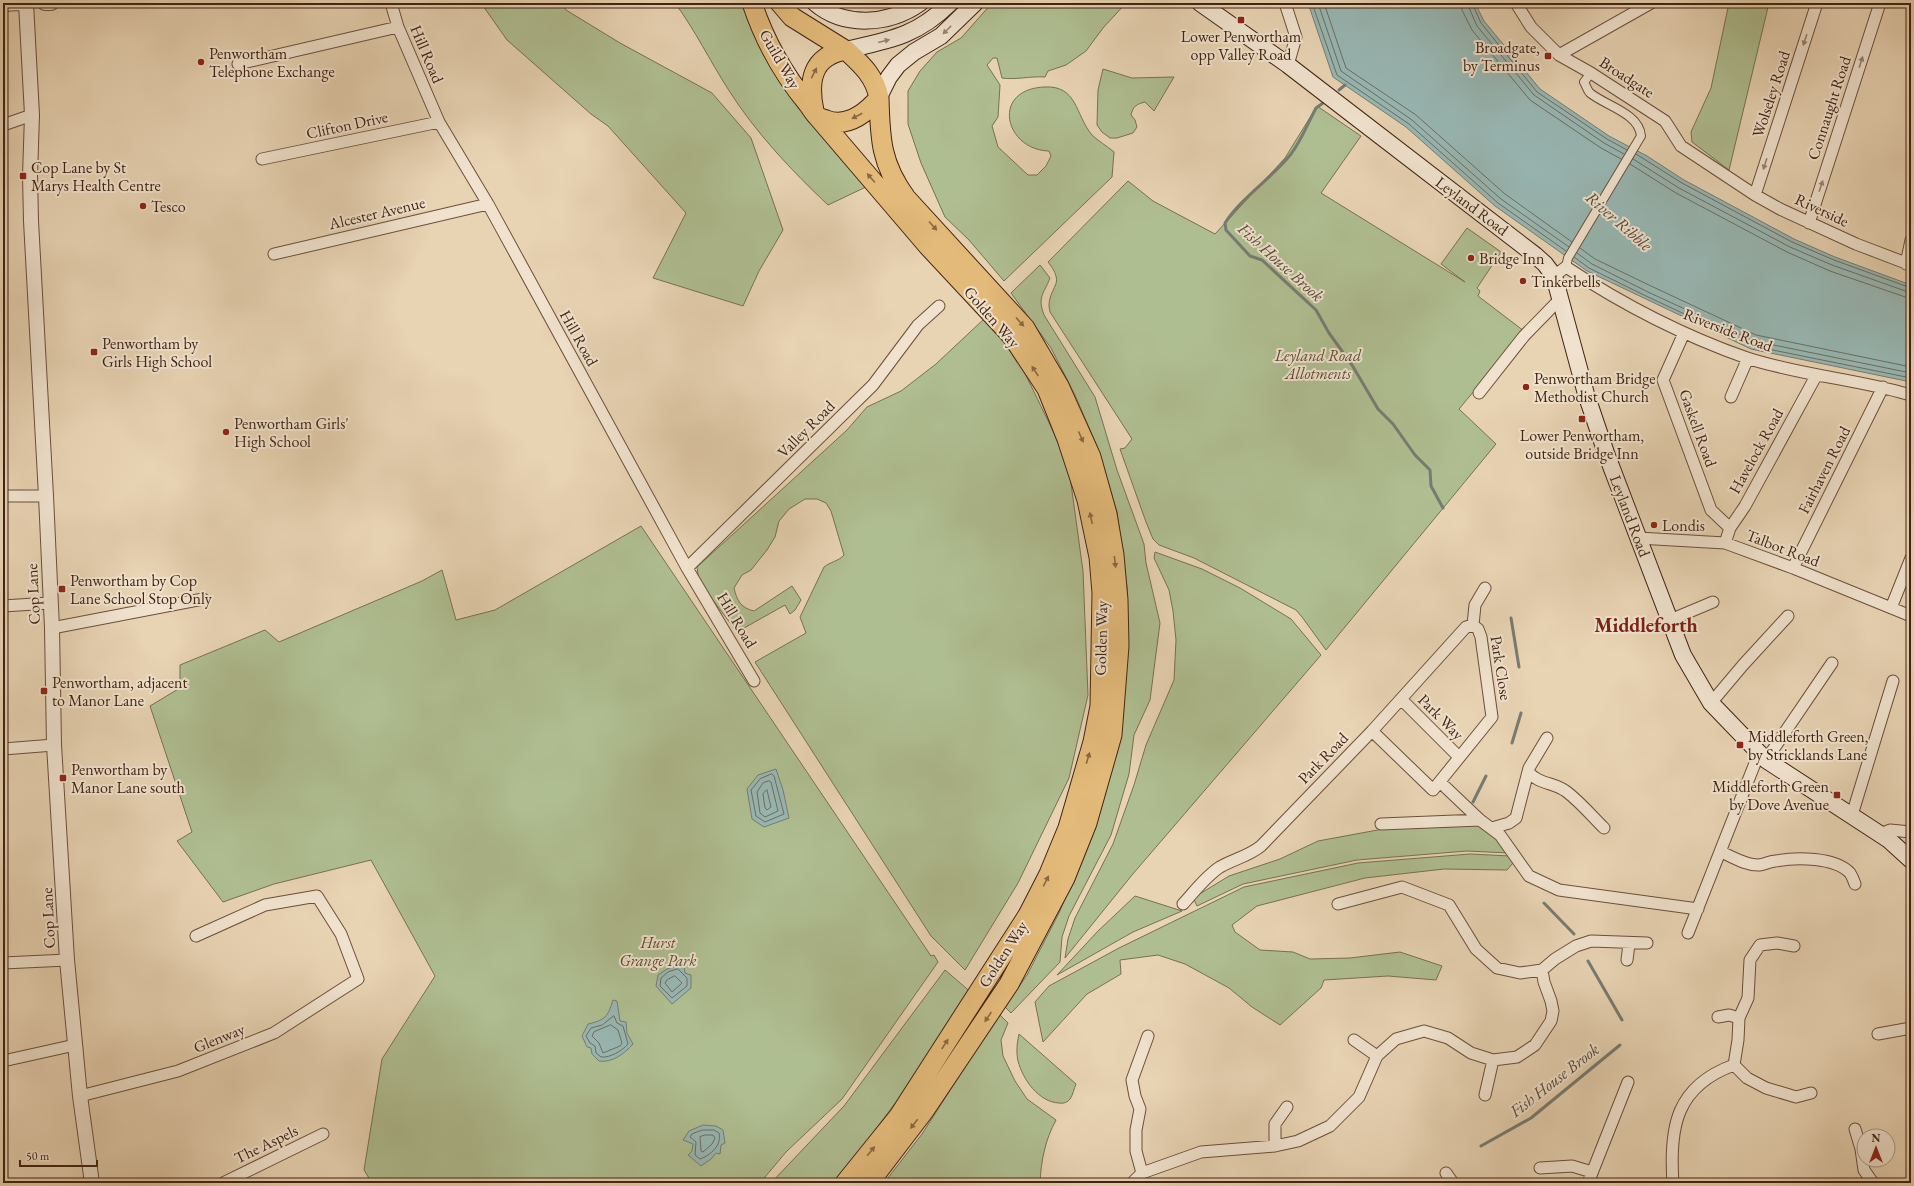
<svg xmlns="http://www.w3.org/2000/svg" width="1914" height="1186" font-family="'EB Garamond',serif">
  <rect width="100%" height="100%" fill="#e8d3b3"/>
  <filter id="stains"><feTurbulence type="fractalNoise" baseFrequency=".005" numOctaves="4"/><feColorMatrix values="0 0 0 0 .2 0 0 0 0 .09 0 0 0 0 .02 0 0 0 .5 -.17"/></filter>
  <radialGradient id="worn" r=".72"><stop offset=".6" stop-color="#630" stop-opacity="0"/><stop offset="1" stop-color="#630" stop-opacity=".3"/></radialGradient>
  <path fill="#afbe91" stroke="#787052" d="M481,3H562L566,10L620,43L712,93L751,138L783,230L759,271L743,306L653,278L686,213L608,126L591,114L507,40Z
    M675,3H746L868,186L828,205C791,170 755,132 728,89C710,61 695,30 675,3Z
    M992,3H1126L1103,28L1086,51L1066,65L1048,71L1045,77C1030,76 1016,80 1002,78L997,58H993L987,65L1000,85L998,117L992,126L998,147L1028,175H1037L1046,166L1051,156L1049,151C1005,150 990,90 1044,87C1078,85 1075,115 1092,135C1098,141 1107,146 1114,152L1112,177L1004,281L969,240L945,217L921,163L908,124V91L920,71L937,52L961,38Z
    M1729,3H1769L1729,170L1692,142L1691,132L1711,88Z
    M1103,69L1132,78L1174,77L1154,111L1145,102C1137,104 1133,106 1131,115L1135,120L1137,127L1133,133L1117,138H1110L1102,132L1097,125L1098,90Z
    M1317,106L1361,136L1321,193L1465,282L1441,264L1467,228L1501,252L1477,288L1480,291L1478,296L1524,331L1459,409L1496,444L1326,650L1302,617L1296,610L1194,558L1159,545L1153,539L1146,522L1120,449L1125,448L1132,439L1050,312C1045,295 1060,286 1056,276C1055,271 1051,266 1048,262L1128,181L1153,201L1215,234L1285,158Z
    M1040,265L1050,278C1044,294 1037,296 1044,315L1095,397L1117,470L1144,544L1146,563L1160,623L1150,700L1134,735L1129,774L1111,835L1069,916L1062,937L1060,962L1011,1013L1005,1007L1027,975L1059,913L1088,844L1128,646L1127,587L1117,512L1097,446L1075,395L1051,348L1011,293Z
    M985,318L1021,365L1068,462L1083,571L1088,695L1069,778L1018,883L965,970L931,936L755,662L806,633L800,617L824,567C830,562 839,561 844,555L831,511L826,503L817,499H805L789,509L779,521L775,537L767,550L751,570L742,575L734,588C737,601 741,608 754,611L792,586L801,600L795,610L790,614L785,605L737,632L699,582L697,567L847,430L867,407L901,391L936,364Z
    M641,526L931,956L934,955L938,962L842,1099L786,1152L760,1183H372L364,1170L382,1059L435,976L371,860L274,884L223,902L177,841L192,832L150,706L180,688V665L265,630L279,642L422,581L442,570L456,620L495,610Z
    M1155,552L1202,569L1240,588L1291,619L1321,655L1132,875L1065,958L1068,939L1075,918L1113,844L1134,785L1146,745L1174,680L1176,640L1173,611L1169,590L1154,558Z
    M1481,823L1509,853L1467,851L1357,860L1243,884L1197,906L1193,898L1229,876L1280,859L1318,841L1383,829Z
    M1470,854L1510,856L1513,863L1507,870L1444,869L1365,878L1257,906L1232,925L1235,932L1260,950L1293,952L1310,959L1350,958L1400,952L1442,966L1436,980L1388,976L1324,980L1321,988L1280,1025L1252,1007L1229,988L1185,964L1158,955L1120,960L1121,974L1087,994L1043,1042L1035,1002L1049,986L1119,948L1244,887L1358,863Z
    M1135,896L1182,911L1133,932L1057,975L1098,931Z
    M945,970L973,994L917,1074L848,1166L832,1183H771L844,1106Z
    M999,1014L1008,1023L1001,1040L1003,1056L1015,1081L1027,1099L1056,1120C1045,1140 1041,1161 1040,1183H884L922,1134Z
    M1019,1034L1076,1084C1074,1088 1073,1095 1070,1099C1068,1102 1063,1104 1059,1103C1039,1102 1023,1080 1018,1061C1016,1052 1017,1043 1019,1034Z"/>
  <path fill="#98b7b3" stroke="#767c73" d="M1308,3H1475L1484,21L1540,89L1609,136L1647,156L1684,180L1794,239L1835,257L1911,285V382L1751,349L1587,271L1495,206L1406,127L1333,77Z
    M776,769L783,790L789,818L764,827L752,819L747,789L758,775Z
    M678,965L684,967L685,973L691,975V988L672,1004L656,986L658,975L667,969Z
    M613,1000L617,1001L620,1021L626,1022L627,1033L633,1044C624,1054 612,1063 599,1061L592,1054L591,1048L587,1047L582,1036L588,1024C605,1020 608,1017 613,1000Z
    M703,1125L716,1126L723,1130L725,1143L721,1145L720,1154L716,1153L711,1159L701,1166L688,1155L692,1151L693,1144L683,1140L689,1131Z"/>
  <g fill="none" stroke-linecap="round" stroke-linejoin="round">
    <path stroke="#6d6d63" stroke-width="1" d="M1312,3L1337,75L1409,124L1498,203L1566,251
      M1318,3L1341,71L1412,120L1501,199L1569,247
      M1324,3L1346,68L1416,115L1505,194L1572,242
      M1461,3L1462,10L1472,30L1530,100L1601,148L1621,159
      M1467,3L1477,26L1534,95L1604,143L1624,154
      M1472,3L1481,23L1537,92L1607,139L1627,150
      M1636,154L1682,183L1792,242L1834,260L1911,288
      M1633,159L1679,188L1790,247L1832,265L1911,293
      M1630,164L1676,193L1787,252L1830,271L1911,299
      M1580,248L1595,259L1651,286L1756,335L1911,367
      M1577,253L1592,264L1648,292L1754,341L1911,373
      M1574,257L1589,268L1646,296L1753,346L1911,378
      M772,774L774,776L784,814L765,822L756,816L751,790L760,779Z
      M769,781L771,782L778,811L765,817L760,813L757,792L763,783Z
      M767,790L771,807L767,810L765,808L763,794Z
      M678,969L687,978V986L672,998L660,986L661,978L668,972Z
      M675,976L682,983L672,992L665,983L667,980Z
      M614,1016L617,1023L623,1026L628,1044C622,1051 610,1058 601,1057L596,1053L595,1046L590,1043L586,1036L591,1028L602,1025Z
      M611,1025L618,1030L622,1043L620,1046L603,1053L599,1043L592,1036L594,1032Z
      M703,1130H714L719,1133C722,1145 711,1155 700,1159L695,1155L696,1142L690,1137L692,1134Z
      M705,1135H713L715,1138L712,1144L703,1152L701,1151L700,1137Z"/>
    <path stroke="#767c73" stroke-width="3" d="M1339,90L1345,85
      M1323,103L1316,108C1308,123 1301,141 1291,154C1271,179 1242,197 1225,223L1226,230L1250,256L1262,260L1316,310L1329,333L1352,365L1378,409L1393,424L1415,455L1430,470L1431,486L1443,508
      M1511,618L1519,667
      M1512,743L1521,713
      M1473,802L1486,776
      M1544,903L1574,934
      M1588,961L1622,1020
      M1481,1146L1531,1118L1620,1045"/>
    <defs>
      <path id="pedestrian" d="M1566,267L1568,258L1641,136C1639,113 1606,106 1590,93C1587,90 1586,85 1584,82L1591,73"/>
      <path id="minor" d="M391,3L398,27L439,122L488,204L687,568L754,681
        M1285,3L1296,37L1288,65
        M1516,3L1531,27L1559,55L1591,73L1665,121L1681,146L1755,195L1780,209L1856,244L1911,265
        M1559,55L1651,3
        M238,64L398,27
        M3,125L32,115
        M262,159L439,122
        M1755,195L1817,3
        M1809,223L1880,3
        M274,254L488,204
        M1906,264L1911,240
        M1554,276L1566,267C1622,304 1684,336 1747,358C1799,375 1855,379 1907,394
        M1684,333L1663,380L1711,510L1730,528
        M1479,393L1524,336L1560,299
        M1731,397L1748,358
        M3,496H46
        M1638,538L1725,543L1793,568L1911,616
        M1725,543L1730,528L1745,506L1816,376
        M687,568L873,385L918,325L939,306
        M1793,568L1883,387
        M3,606L50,603
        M1891,608L1911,558
        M1670,620L1713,602
        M1473,625L1475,605L1485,588
        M52,628L203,599
        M1401,699L1459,757
        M1711,703L1743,665L1788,616
        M3,749L54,745
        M1766,760L1832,663
        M1528,772C1540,785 1554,782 1567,792C1580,802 1592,816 1604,828
        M1440,782L1480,820L1500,835L1529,876L1559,890L1698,909
        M1852,815L1893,681
        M1381,824L1480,820
        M1492,828L1509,823L1516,818L1529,768L1547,738
        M1880,834L1890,830L1911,832
        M1721,852C1733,857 1745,865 1758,865C1764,865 1770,861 1776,861C1796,857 1835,857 1850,873C1852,876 1854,881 1855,884
        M1183,904C1194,892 1206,876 1220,867C1234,859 1249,856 1261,846L1372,731L1466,627L1473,625L1478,629L1481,637L1492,717L1433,790L1372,731
        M1338,904L1402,887L1449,905L1476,949L1497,968L1520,973L1542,970
        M1688,933L1759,753
        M1627,960L1629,944
        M3,963L67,960
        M1718,1017L1729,1015L1739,1018
        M1878,1034L1911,1028
        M1354,1040L1377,1056
        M3,1061L75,1045
        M1734,1065L1747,1078L1766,1088L1796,1097L1811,1093
        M1485,1095L1493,1060
        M80,1096L178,1071L274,1033L358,979L341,934L317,896L265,905L196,936
        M1855,1129L1861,1149L1864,1170L1873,1183
        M1275,1146V1124L1287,1107
        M1540,1168L1572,1166L1592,1172
        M1142,1173L1136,1151V1130L1140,1109L1135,1096L1132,1080L1148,1036
        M1446,1173L1453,1183
        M223,1183L323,1134
        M1132,1183L1142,1173L1201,1152L1275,1146L1298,1141L1330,1126L1359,1097L1377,1056L1396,1039L1424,1031L1448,1038L1471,1053L1493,1060L1517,1057L1535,1045L1551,1021L1553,1011L1551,1001L1544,982L1542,970L1555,959L1576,946L1591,941L1647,943
        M1588,1183L1628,1082
        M1673,1183C1669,1127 1676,1086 1734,1065L1738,1040L1739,1018L1748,998L1750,960L1760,945L1777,943L1794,946"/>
      <path id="tertiary" d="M26,3L32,115L30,176L31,221L46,496L52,628L54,745L67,960L80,1096L92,1183
        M45,3H51
        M3,4L19,3"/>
      <path id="secondary" d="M815,3C844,28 889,25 920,3
        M1200,3L1288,65L1535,255L1545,264L1554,276L1586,394L1606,453L1683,655L1711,703L1766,760L1889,840L1911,860
        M846,50C890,40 917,36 950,3
        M879,97L889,77L898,65L914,52L941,36L975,3"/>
      <path id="trunk" d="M752,3C764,39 784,75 808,104C811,108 814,113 817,116C819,118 824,119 826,120C847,128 866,113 879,98C875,76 861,64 846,50C811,56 808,82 814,111
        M780,3L792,17L845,50
        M817,116L928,246L1012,336L1047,389L1067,439L1087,500L1099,557L1102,593L1100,706L1093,742L1068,828L1049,874L1028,915L899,1116L845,1183
        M869,1183L924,1111L1009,984L1065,878L1087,823L1112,735L1119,646L1118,600L1114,555L1107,514L1091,457L1059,386L1025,328L906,198C881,164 880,139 879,98"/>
    </defs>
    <use href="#pedestrian" stroke="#6c4f3b" stroke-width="10"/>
    <use href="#minor" stroke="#6c4f3b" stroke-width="13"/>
    <use href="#tertiary" stroke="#6c4f3b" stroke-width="16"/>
    <use href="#secondary" stroke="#422313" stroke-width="18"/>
    <use href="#trunk" stroke="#422313" stroke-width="21"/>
    <use href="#pedestrian" stroke="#f0e2ce" stroke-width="8"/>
    <use href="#minor" stroke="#f0e2ce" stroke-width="11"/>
    <use href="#tertiary" stroke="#f0e2ce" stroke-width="14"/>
    <use href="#secondary" stroke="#f0e2ce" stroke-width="16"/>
    <use href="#trunk" stroke="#e4ba7a" stroke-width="19"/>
  </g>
  <defs><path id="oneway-solid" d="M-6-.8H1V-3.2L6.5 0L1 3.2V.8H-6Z"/></defs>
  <g fill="#998270">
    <use href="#oneway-solid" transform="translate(947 30) rotate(135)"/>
    <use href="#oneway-solid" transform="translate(1805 40) rotate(108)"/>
    <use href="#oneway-solid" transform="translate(884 41) rotate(-14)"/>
    <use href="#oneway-solid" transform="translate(1861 62) rotate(-72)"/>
    <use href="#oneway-solid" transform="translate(1765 164) rotate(108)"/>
    <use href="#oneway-solid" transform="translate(1821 186) rotate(-71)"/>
  </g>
  <g fill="#8b6741">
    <use href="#oneway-solid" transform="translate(814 73) rotate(-63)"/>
    <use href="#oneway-solid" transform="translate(857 116) rotate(153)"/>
    <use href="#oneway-solid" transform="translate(871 178) rotate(-131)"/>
    <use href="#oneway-solid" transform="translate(933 226) rotate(48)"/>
    <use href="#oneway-solid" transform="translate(1020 322) rotate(48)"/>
    <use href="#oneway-solid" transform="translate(1035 371) rotate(-123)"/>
    <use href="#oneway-solid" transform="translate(1081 437) rotate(66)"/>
    <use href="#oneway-solid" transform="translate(1091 518) rotate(-102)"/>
    <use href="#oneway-solid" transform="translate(1115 562) rotate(84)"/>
    <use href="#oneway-solid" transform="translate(1088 758) rotate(-73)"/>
    <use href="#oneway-solid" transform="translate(1046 881) rotate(-63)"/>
    <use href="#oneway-solid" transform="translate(988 1017) rotate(124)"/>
    <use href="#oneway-solid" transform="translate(945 1044) rotate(-57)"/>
    <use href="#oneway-solid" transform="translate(914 1124) rotate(128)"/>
    <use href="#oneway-solid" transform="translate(871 1151) rotate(-51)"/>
  </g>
  <g fill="#8f2418" stroke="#f0e2ce" stroke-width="1.5">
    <rect x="1237" y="16" width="8" height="8" rx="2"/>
    <rect x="1544" y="52" width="8" height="8" rx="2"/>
    <circle cx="201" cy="62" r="4"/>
    <rect x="19" y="172" width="8" height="8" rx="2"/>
    <circle cx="143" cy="206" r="4"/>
    <circle cx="1471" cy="258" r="4"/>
    <circle cx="1523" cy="281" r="4"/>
    <rect x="90" y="348" width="8" height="8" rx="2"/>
    <circle cx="1526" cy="387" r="4"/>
    <rect x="1578" y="415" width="8" height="8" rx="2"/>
    <circle cx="226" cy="432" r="4"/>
    <circle cx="1654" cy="525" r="4"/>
    <rect x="58" y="585" width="8" height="8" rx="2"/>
    <rect x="40" y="687" width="8" height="8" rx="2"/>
    <rect x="1736" y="741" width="8" height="8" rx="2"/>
    <rect x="59" y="774" width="8" height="8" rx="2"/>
    <rect x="1833" y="791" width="8" height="8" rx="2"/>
  </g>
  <g text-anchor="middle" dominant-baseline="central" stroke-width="4" stroke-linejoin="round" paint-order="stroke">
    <g font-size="16" fill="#422313" stroke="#f0e2ce" text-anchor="start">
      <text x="1241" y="36" text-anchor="middle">Lower Penwortham<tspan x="1241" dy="18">opp Valley Road</tspan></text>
      <text x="1540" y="47" text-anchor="end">Broadgate,<tspan x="1540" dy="18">by Terminus</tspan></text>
      <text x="209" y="53">Penwortham<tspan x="209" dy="18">Telephone Exchange</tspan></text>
      <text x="31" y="167">Cop Lane by St<tspan x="31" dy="18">Marys Health Centre</tspan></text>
      <text x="151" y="206">Tesco</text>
      <text x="1479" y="258">Bridge Inn</text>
      <text x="1531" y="281">Tinkerbells</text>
      <text x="102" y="343">Penwortham by<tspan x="102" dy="18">Girls High School</tspan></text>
      <text x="1534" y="378">Penwortham Bridge<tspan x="1534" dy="18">Methodist Church</tspan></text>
      <text x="234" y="423">Penwortham Girls'<tspan x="234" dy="18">High School</tspan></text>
      <text x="1582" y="435" text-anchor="middle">Lower Penwortham,<tspan x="1582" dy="18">outside Bridge Inn</tspan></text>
      <text x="1662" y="525">Londis</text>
      <text x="70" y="580">Penwortham by Cop<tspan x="70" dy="18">Lane School Stop Only</tspan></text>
      <text x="52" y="682">Penwortham, adjacent<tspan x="52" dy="18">to Manor Lane</tspan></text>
      <text x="1748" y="736">Middleforth Green,<tspan x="1748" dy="18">by Stricklands Lane</tspan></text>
      <text x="71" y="769">Penwortham by<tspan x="71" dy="18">Manor Lane south</tspan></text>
      <text x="1829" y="786" text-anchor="end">Middleforth Green<tspan x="1829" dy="18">by Dove Avenue</tspan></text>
    </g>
    <g font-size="16" fill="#422313" stroke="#f0e2ce">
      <text transform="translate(427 54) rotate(67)">Hill Road</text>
      <text transform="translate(780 59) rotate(60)">Guild Way</text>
      <text transform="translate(1627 77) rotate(33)">Broadgate</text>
      <text transform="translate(1771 94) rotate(-72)">Wolseley Road</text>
      <text transform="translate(1829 108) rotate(-72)">Connaught Road</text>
      <text transform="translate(347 125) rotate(-12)">Clifton Drive</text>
      <text transform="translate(1472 206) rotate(37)">Leyland Road</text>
      <text transform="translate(1822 210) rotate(25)">Riverside</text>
      <text transform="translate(377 213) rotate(-13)">Alcester Avenue</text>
      <text transform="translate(992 317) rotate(49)">Golden Way</text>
      <text transform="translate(1728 330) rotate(21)">Riverside Road</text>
      <text transform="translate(579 338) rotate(61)">Hill Road</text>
      <text transform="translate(1698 428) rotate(70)">Gaskell Road</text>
      <text transform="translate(806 429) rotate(-45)">Valley Road</text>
      <text transform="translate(1756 451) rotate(-61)">Havelock Road</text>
      <text transform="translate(1824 470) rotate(-63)">Fairhaven Road</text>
      <text transform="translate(1630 516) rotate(69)">Leyland Road</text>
      <text transform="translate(1783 548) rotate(21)">Talbot Road</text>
      <text transform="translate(33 594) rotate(-93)">Cop Lane</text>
      <text transform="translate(737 620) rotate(59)">Hill Road</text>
      <text transform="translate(1101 638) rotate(-89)">Golden Way</text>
      <text transform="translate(1501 668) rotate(81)">Park Close</text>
      <text transform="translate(1441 717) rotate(45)">Park Way</text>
      <text transform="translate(1323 758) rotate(-46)">Park Road</text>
      <text transform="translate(48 918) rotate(-93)">Cop Lane</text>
      <text transform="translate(1003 954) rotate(-57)">Golden Way</text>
      <text transform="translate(219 1038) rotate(-22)">Glenway</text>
      <text transform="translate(266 1144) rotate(-26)">The Aspels</text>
    </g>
    <g font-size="16" font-style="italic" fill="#5d4a32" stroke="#f0e2ce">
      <text x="1318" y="355">Leyland Road<tspan x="1318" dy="18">Allotments</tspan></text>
      <text x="658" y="942">Hurst<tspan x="658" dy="18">Grange Park</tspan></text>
    </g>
    <g font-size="17" font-style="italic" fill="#58483b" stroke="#f0e2ce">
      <text transform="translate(1619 221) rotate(41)">River Ribble</text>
      <text transform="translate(1281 262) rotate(42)">Fish House Brook</text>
      <text transform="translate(1554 1080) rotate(-38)">Fish House Brook</text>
    </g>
    <g font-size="20" font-weight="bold" fill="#7a1f14" stroke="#f0e2ce">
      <text x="1646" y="625">Middleforth</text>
    </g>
  </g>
  <rect width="1914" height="1186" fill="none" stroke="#e8d3b3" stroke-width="16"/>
  <rect x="4" y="4" width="1906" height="1178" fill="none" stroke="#422313" stroke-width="2"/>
  <rect x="8" y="8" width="1898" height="1170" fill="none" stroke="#422313"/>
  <g transform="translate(1876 1148)"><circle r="19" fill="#f0e2ce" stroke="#aa9683"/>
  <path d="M0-3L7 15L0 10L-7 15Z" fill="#8f2418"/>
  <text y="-6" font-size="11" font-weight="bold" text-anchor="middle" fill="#422313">N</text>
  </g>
  <path d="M20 1160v6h77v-6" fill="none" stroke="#422313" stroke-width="2"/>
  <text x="26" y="1160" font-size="12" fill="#422313" stroke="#f0e2ce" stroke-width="3" paint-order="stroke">50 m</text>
  <rect width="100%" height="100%" filter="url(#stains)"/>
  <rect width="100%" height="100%" fill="url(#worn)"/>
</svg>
